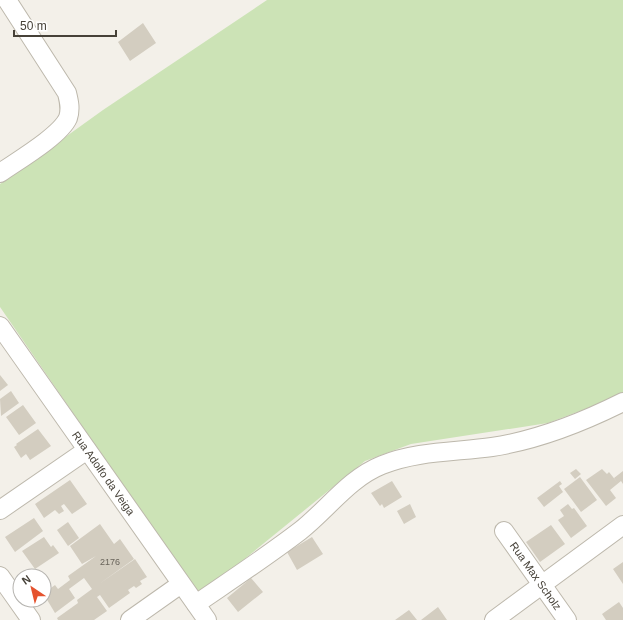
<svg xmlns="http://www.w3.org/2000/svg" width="623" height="620" font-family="Arial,sans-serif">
  <rect width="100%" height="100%" fill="#f3f0e9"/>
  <path fill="#cce3b6" d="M267,0H623V393L604,402L548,423L411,444L365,461L199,596L0,307V184L103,110Z"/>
  <path fill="#d3cdc0" d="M143,23L156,43L130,61L118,42Z
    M0,375L8,385L0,391Z
    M11,391L19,403L1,416L0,399Z
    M23,405L36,423L19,435L6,417Z
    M38,429L51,446L30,460L26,454L21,458L14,447L17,445L16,444Z
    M576,469L581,474L575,479L570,473Z
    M602,469L607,474L609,472L617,482L614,478L623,471V484L621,481L610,490L616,498L606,506L586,480Z
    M580,477L597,500L581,512L564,489Z
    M70,480L87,504L72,514L64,504L61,506L64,511L59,514L55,510L44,518L35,504Z
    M392,481L402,497L384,508L382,504L380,506L371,493Z
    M560,481L562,484L559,486L563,492L544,507L537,498Z
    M410,504L416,517L404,524L397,511Z
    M568,504L572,509L574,508L587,526L571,538L558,520L564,516L560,510Z
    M34,518L43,531L15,552L5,537Z
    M68,522L79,538L68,546L57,530Z
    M100,524L114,544L120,539L134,559L99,584L135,559L147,577L140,581L142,584L136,588L134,586L128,590L130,593L109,608L100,595L97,597L107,611L94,620H58L57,618L78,603L77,600L92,589L84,578L69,589L75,598L55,613L46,598H44V593L55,585L58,589L70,580L68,576L96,556L82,564L70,546Z
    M551,525L565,544L540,562L526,542Z
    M44,537L51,547L53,545L59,553L35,569L22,551Z
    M312,537L323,554L297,570L287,552Z
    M623,562V584L613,569Z
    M251,578L263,592L238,612L227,598Z
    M619,602L623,608V620H606L602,614Z
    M438,607L447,620H421Z
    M409,610L417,620H395Z"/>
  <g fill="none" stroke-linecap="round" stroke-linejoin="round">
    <defs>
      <g id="minor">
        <path d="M0,173C17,161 60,136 68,118C71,109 69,101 67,93L7,0"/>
        <path id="s1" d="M0,326L207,620"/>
        <path d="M0,510L87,450"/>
        <path id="s2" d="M504,531L567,620"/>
        <path d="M0,576L31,620"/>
        <path d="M196,604C231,580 266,557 300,531C327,510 349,478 382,465C416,451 456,452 492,447C538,440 581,423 623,402"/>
        <path d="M130,620L181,584"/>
        <path d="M494,620L623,525"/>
      </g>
    </defs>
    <use href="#minor" stroke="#bdb8ac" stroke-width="20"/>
    <use href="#minor" stroke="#fff" stroke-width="18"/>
  </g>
  <g text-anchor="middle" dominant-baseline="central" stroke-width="4" stroke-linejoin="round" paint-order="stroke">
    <g font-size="9" fill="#69645a">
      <text x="110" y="562">2176</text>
    </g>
    <g font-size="11" fill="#464138" stroke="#fff">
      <text stroke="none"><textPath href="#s1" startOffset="180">Rua Adolfo da Veiga</textPath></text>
      <text stroke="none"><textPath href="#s2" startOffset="55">Rua Max Scholz</textPath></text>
    </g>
  </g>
  <g transform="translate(32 588) rotate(325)"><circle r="19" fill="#ffffff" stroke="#b5b3af"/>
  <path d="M0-3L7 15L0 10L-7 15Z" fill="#e5532e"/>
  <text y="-6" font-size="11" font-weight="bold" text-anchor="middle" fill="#464138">N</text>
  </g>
  <path d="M14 30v6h102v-6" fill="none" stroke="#464138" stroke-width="2"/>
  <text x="20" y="30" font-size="12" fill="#464138" stroke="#ffffff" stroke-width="3" paint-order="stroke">50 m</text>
</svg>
